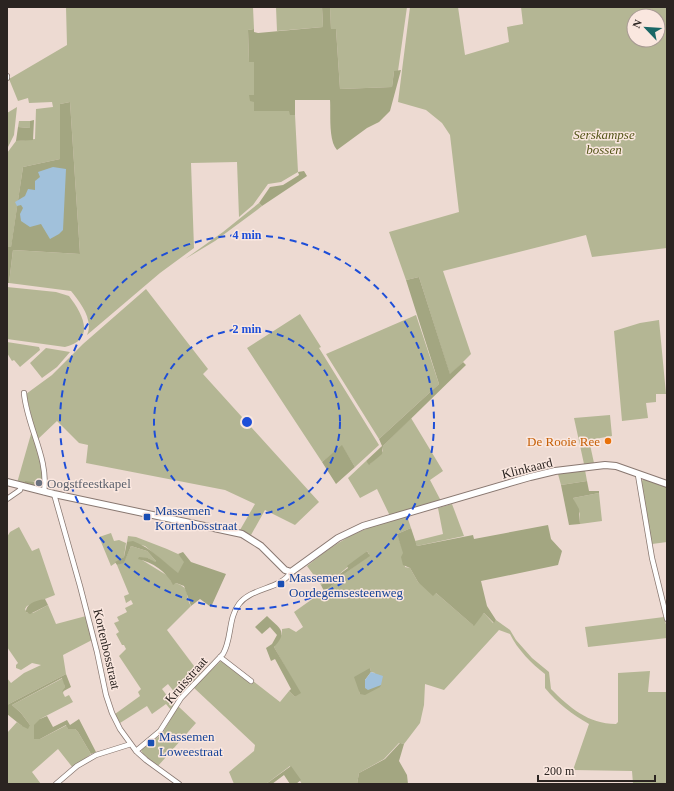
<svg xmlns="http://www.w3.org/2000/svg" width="674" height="791" font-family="Georgia,serif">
  <rect width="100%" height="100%" fill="#eddad2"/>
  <path fill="#b4b694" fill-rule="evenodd" d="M66,7H253L254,29L248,30L249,62L254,61V111H290V115H295L298,172L281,182L268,184L253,205L239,217L237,162L191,163L194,248L160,273L87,335C94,320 80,302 71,291L9,283L13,250L80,254L70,102L60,104V159L23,167L11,248L7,247V153L16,141L35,139L36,109L53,107L52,102L29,103L28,98L18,101L9,79L67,45Z
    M276,7H322L323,27L277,31Z
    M330,7H407L398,71H394L392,87L340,89L336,29L331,30Z
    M410,7H458L465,55L509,42L507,27L523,24L521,7H667V248L592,257L586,235L443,271L471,354L450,375L419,277L406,280L389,232L459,212L450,135L442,123L426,110L398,102ZM634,16H658V40H634Z
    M17,107L14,135L7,149V113Z
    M19,121H30V128L18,127Z
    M259,203L262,206L257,210L215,241L185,259L223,232Z
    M7,287L56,292L69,296C82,313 97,339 65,347L7,339Z
    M146,289L208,369L203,374L319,502L295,525L265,510L251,535L240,530L255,504L225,490L86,463L88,445L79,443L57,421L37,440L26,394L52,375L83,344Z
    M300,314L321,347L319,348L379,445L355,467L342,446L322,462L247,348Z
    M416,315L439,384L379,439L326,354Z
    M659,320L666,394H656V402L646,403L648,418L622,421L614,331L640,323Z
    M7,342L39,347L40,350L20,367L14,360L12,361L7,353Z
    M46,348L70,352L57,367L42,378L30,363Z
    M610,415L612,436L589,440L594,463L584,464L574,418Z
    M411,418L443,471L430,480L441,501L390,516L377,489L360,498L348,478L366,461L370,464L383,451V446Z
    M31,434H34L44,478L24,485L17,483Z
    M585,470L587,481L561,485L558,474Z
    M645,479L667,486V542L652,544L640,485L641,481Z
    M599,493L602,521L580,524V514L573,498Z
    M452,504L464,536L417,546L415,541L443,534L438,508Z
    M407,516L411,528L397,534L404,553L405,567L410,568L418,582L436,593L473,625L484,613L493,623L496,620L510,630L516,640L532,658L549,672L551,689C569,707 588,724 616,724L618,722V673L650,671L648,692H667V784H633L632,771L573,770L589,724C572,714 558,704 545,688V674C532,664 517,649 510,634L499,630L444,690L425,684L424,705L420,723L404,744L399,743L384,759L359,773L357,784H302L290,766L266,784H234L229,772L254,751L255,745L193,687L222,660L252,683L253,681L280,702L289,691L295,697L300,693L274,647L282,634V629L289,628L296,632L303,627L294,612L335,583L334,581L369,556V554L367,551L326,585L324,583L321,585L307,566C344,536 362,528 407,516ZM370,668L371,672L375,673L360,694L359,690Z
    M19,527L32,551L39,548L55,595L27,606L25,609L27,613H33L48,605L56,624L86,616L92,640L63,655L66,674L7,705V678L11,683L24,673L41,665L32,663L21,670L16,668V665L18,663L7,647V537L10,532Z
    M111,533L114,541L119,540L126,543L124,557L111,566L99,537Z
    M128,536L136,537L167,549L178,554L185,562L178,574L145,546L127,542Z
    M131,546L147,551L156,561L155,563L148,558L142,560L168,576L173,584L176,583C192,589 184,595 191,606L167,630L200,674L179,698L168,684L162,689L174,705L171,710L166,704L152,714L147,706L120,723L115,714L140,696L138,692L141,689L119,656L126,649L124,645H122L116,634L119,632L114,623L119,621L117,617L127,612L125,608L133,604L131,600L126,603L124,596L129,594L117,565L124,562Z
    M664,617L667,628V638L588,647L585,627Z
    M63,678L65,687L63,693L65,697L69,695L73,702L40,719V739L67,725L68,729H75L78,732L91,754L73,768L58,749L32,772L41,784H7V733L17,722L22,726L30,725L21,713L12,705Z
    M178,706L196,723L158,766L143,754L141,750L162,734Z"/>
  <path fill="#a3a681" d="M322,7H330L331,29H336L340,89L392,87L394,71L401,70L390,111L379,122L367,128L337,150C328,140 331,113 330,100H295V115H290L289,111H254V102L250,101L249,95H254V62H249L248,30L254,29V32L258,33L323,27Z
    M70,102L80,254L13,250L9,283H7V247H11L23,167L60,159V104Z
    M34,120L33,140L16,141L18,127L30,128V121Z
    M304,171L307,176L262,206L259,203L270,187L283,185L299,175L298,172Z
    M419,277L450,374L463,362L466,365L383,446L382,454L369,465L366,461L382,446L379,439L439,384L406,280Z
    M342,445L355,467L336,484L322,462Z
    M44,478L43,488L24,485L25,481L33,482Z
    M587,481L589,491H599V493L573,498L579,509L580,524L569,525L561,485Z
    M548,525L551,539L562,551L558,565L481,581L487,606L496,620L494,623L484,613L474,626L436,593L433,596L418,582L410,568L403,565L401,557L403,553L397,534L411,528L417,546L473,535L474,539Z
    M133,541C151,548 163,561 178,573L184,562L178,554L183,552L191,562L226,574L211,607L200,599L191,606L184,586L176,583L173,585C167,572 152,562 138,559L139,557L148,558L155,562L156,561L147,551L131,546L124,563L117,565L115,562L124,557L127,542Z
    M367,551L370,556L334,581L335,583L324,591L321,585L324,583L326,584L348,568L347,566Z
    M45,599L48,605L30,614L26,612C26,603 38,600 45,599Z
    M267,616C279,628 289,631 274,647L301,693L295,697L289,691L291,689L275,659L271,661L266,648L272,644L277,635L270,627L262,634L255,627Z
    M370,668L371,672L365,680V688L381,685L380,687L365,695L360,694L354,677Z
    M66,674L71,687L62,692L65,687L62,678L12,705L21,713L30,725L28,729L22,726L7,714V705Z
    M47,716L53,727L67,720L70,725L79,719L96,752L91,754L78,732L75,729H68L66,725L40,739H34V725L40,719Z
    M400,743L404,744L399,761L407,775L408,784H357L359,773L385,759Z
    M291,766L301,780L296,784H290L284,775L272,784H266Z"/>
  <path fill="#a1c1db" d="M53,167L66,169L63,230L59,234L50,239L41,224L30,227L21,221L20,214L23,208L21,205L17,206L15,202L25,196L28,189L35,190V181L40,177L38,172Z
    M371,672L383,676L381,685L368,690L365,688V680Z"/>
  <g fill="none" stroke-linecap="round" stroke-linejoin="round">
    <defs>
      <path id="street" d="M7,76V78
        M24,393C27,427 49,458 44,492
        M638,475L652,558L667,619
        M54,494L80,586L97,652L106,695L112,713L120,729L136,751L146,760L179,784
        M7,499L20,490L21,486
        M220,657L251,681
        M136,751L160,731L181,698L223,654C232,639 228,618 239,604C252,587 280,590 291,572
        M56,784L77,766L96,755L131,744"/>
      <path id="secondary" d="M7,482L54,494L242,534L261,546L285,570L291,572L338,538L363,526L530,477L555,471L605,465L616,466L667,484"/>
    </defs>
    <use href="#street" stroke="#897871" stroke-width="6"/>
    <use href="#secondary" stroke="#897871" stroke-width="8"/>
    <use href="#street" stroke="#fff" stroke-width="4.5"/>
    <use href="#secondary" stroke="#fff" stroke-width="6"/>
  </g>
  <g fill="none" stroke="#1d4ed8" stroke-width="2" stroke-dasharray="7 5">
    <circle cx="247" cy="422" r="93"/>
    <circle cx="247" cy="422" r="187"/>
  </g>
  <circle fill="#e8710a" stroke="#fae7df" stroke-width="1.5" cx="608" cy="441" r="4"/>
  <circle fill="#6b7280" stroke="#fae7df" stroke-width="1.5" cx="39" cy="483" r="4"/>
  <g fill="#1a4fb4" stroke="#fae7df" stroke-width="1.5">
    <rect x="143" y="513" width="8" height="8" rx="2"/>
    <rect x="277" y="580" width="8" height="8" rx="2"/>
    <rect x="147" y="739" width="8" height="8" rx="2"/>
  </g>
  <g text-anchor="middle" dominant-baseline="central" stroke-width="3" stroke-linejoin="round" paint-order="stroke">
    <g font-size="13" font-style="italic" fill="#545519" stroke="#fae7df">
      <text x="604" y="134">Serskampse<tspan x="604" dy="15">bossen</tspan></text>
    </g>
    <g font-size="13" fill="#c56008" stroke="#fae7df" text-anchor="end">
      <text x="600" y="441">De Rooie Ree</text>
    </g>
    <g font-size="13" fill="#2b2421" stroke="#fae7df">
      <text transform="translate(527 468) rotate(-14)">Klinkaard</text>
      <text transform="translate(107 649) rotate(77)">Kortenbosstraat</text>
      <text transform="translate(186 680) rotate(-49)">Kruisstraat</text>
    </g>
    <g font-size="13" fill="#5b616d" stroke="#fae7df" text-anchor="start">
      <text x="47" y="483">Oogstfeestkapel</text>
    </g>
    <g font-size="13" fill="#164399" stroke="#fae7df" text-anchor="start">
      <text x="155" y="510">Massemen<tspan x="155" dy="15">Kortenbosstraat</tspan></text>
      <text x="289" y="577">Massemen<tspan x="289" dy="15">Oordegemsesteenweg</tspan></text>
      <text x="159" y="736">Massemen<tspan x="159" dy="15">Loweestraat</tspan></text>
    </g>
  </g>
  <circle cx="247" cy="422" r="6" fill="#1d4ed8" stroke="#fae7df" stroke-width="2"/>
  <g font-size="12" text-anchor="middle" font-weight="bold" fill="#1d4ed8" stroke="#fae7df" stroke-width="3" stroke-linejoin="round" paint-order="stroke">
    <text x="247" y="239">4 min</text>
    <text x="247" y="333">2 min</text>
  </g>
  <rect width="674" height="791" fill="none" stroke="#2b2421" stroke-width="16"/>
  <g transform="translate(646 28) rotate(295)"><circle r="19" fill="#fae7df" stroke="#a79993"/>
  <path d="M0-3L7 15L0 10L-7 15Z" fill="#1a6766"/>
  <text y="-6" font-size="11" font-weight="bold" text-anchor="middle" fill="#2b2421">N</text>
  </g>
  <path d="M538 775v6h117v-6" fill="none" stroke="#2b2421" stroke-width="2"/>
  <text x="544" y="775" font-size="12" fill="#2b2421" stroke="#fae7df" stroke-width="3" paint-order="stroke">200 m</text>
</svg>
